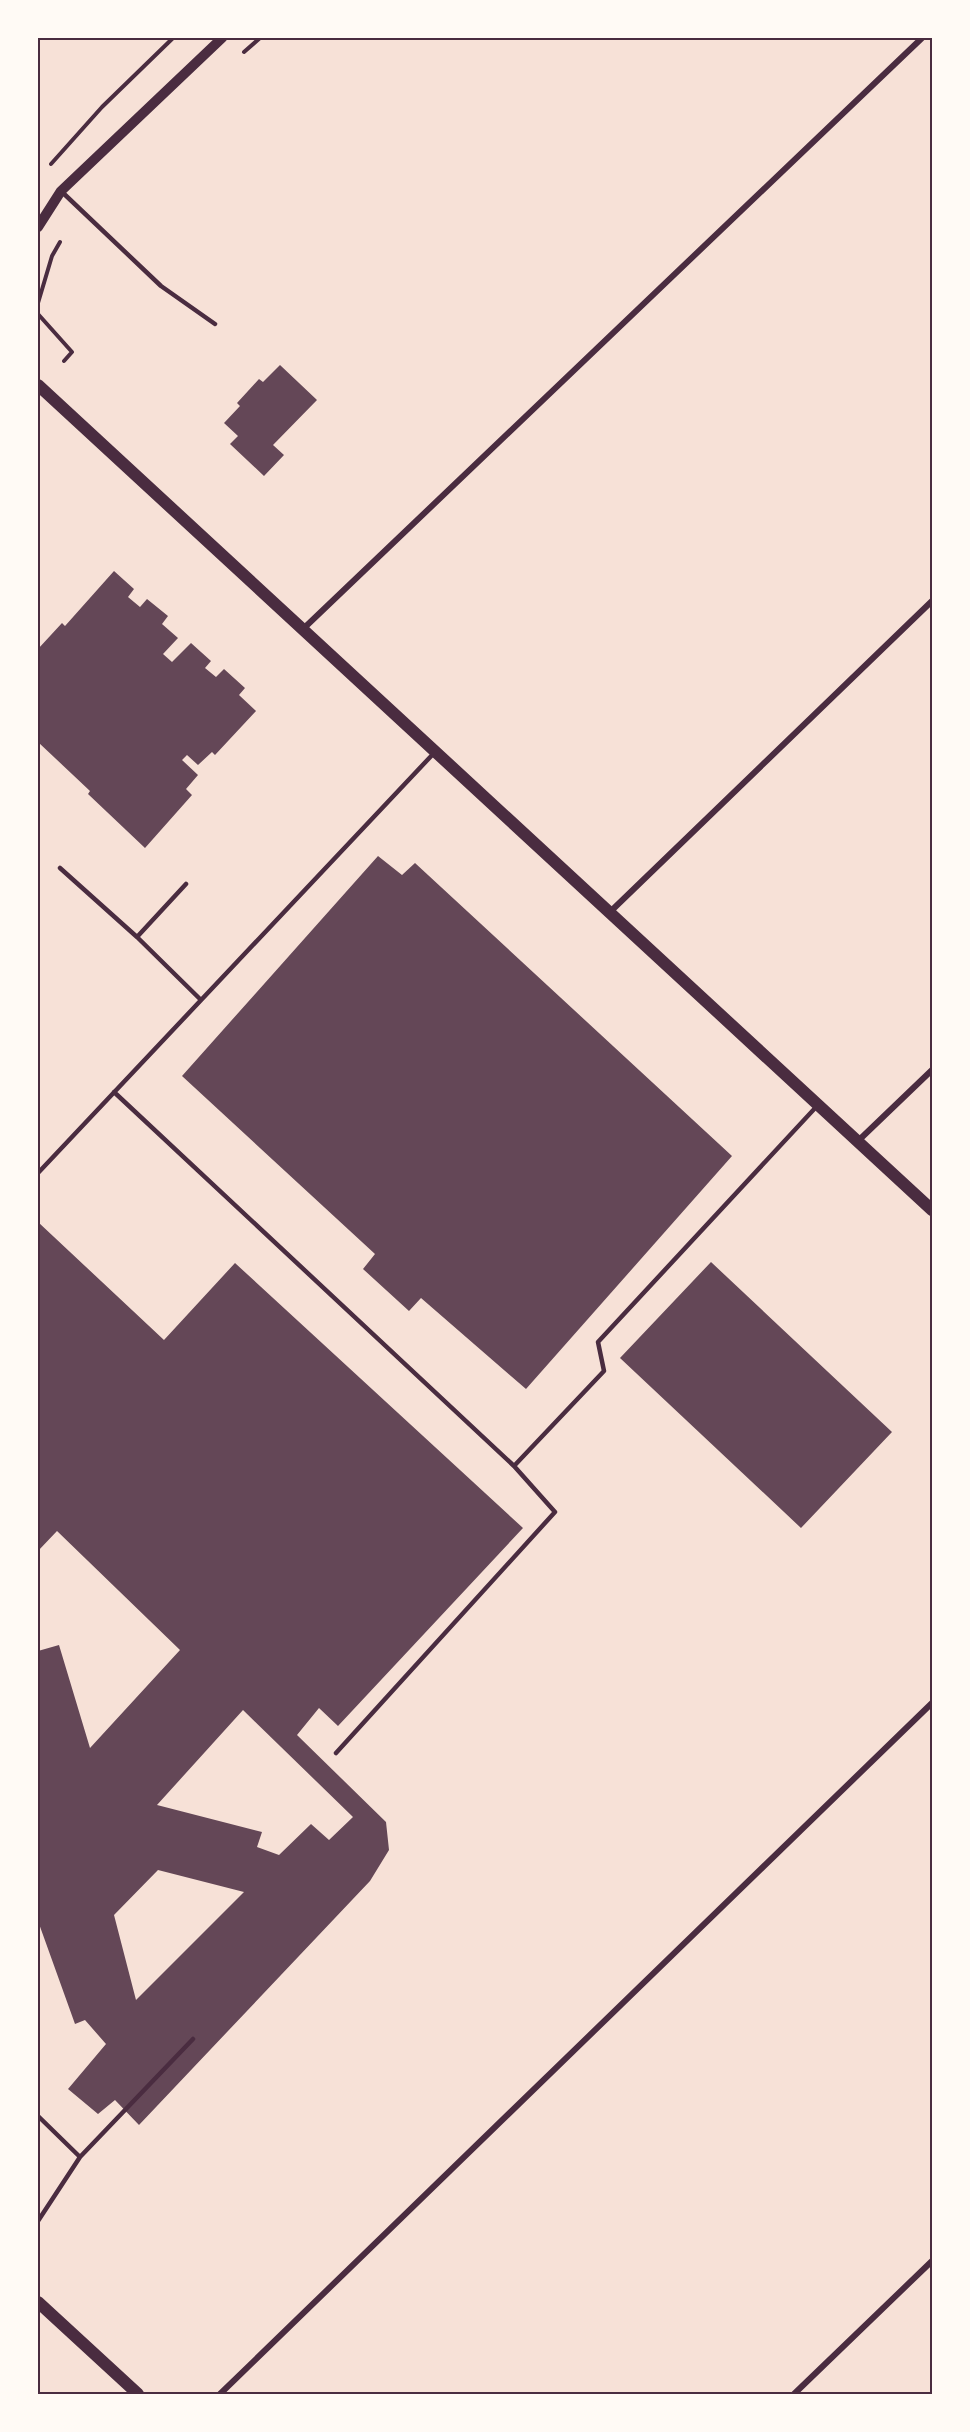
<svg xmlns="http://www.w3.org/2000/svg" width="970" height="2432" font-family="'Crimson Pro',serif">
  <rect width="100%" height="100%" fill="#f7e1d7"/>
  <path fill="#644757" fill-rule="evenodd" d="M280,365L317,400L273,445L284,455L264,476L230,444L238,436L224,423L240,406L237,403L259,379L263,382Z
    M114,571L134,589L128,597L140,607L147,599L168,616L162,624L178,638L163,654L172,662L191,643L211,661L205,668L216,677L224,669L245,688L239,695L256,711L215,755L212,752L198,765L187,755L182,760L198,775L186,789L192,795L145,848L88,794L90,791L38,742V649L62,623L65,626Z
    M378,856L402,875L415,863L732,1156L526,1389L421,1298L409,1311L363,1269L375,1254L182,1076Z
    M38,1222L164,1340L235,1263L523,1528L338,1726L319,1708L297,1735L386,1822L389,1850L370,1881L139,2125L115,2100L98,2114L68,2089L106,2044L85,2020L75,2024L38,1921V1651L59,1645L90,1748L180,1650L57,1531L38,1551ZM243,1710L353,1817L329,1840L311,1824L279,1855L257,1847L262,1832L157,1805ZM158,1870L244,1892L136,2000L114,1915Z
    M711,1262L892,1432L801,1528L620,1358Z"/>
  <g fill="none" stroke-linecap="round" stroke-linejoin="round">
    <path stroke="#4a2c40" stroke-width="4" d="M244,52L260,38
      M51,164L102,107L173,38
      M38,303L52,256L60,242
      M38,314L72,352L64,361"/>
    <path stroke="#4a2c40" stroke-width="4.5" d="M61,191L161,286L215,324
      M60,868L137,937L201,1000
      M137,937L186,884
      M114,1092L514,1466L604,1371L598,1342L817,1106
      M38,1173L434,753
      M336,1753L555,1512L514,1466
      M38,2116L80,2157L38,2221
      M80,2157L193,2039"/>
    <path stroke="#4a2c40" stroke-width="6" d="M302,630L922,38
      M610,912L932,601
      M858,1141L932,1070
      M220,2394L932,1703
      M794,2394L932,2261"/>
    <path stroke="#4a2c40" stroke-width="10" d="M38,227L61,191L222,38"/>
    <path stroke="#4a2c40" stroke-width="12" d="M38,385L932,1210
      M38,2302L138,2394"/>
  </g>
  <rect width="970" height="2432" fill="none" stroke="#fffaf5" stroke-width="78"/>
  <rect x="39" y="39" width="892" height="2354" fill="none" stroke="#4a2c40" stroke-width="2"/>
</svg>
